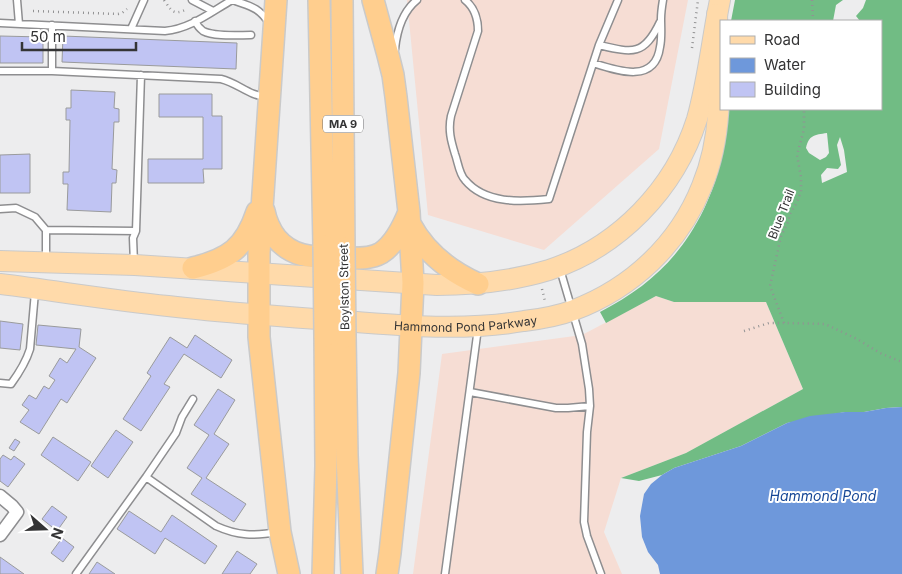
<svg xmlns="http://www.w3.org/2000/svg" width="902" height="574" font-family="Inter,sans-serif">
  <rect width="100%" height="100%" fill="#ededee"/>
  <path fill="#f6ddd4" d="M407,0H688L659,149L544,250L428,215Z
    M656,296L674,302H766L803,389L686,453L621,478L604,532L622,574H413L442,354L582,335Z"/>
  <path fill="#71bc84" fill-rule="evenodd" d="M735,0H843L836,5L833,21H731Z
    M866,0H902V407L886,408L864,412H845L787,423L741,446L674,468L662,475L639,481L621,478L686,453L803,389L766,302H674L656,296L606,323L600,312C648,287 680,258 704,209C711,194 717,178 720,162C723,145 724,126 726,109H881V21H860L856,16L863,8ZM827,133L829,153L826,157L820,160L809,153L806,148C809,135 814,135 827,133ZM840,137L844,150L847,172L822,183L821,175L827,168L838,169L841,165L837,145Z"/>
  <path fill="#6e98db" d="M902,407V574H660L658,565L648,552L642,537L640,516L644,494L651,484L662,475L674,468L741,446L787,423L810,416L845,412H864L886,408Z"/>
  <path fill="#c0c4f3" stroke="#9a9b9c" d="M0,36L43,37V63H0Z
    M63,36L237,43L236,69L62,62Z
    M71,90L115,92L114,108L119,109V122H114L112,169L117,170L116,183H112L111,212L67,210L68,184H63V172H69L70,120H66V108H71Z
    M159,94H212V116H222V169H203L204,183H148V159H203V117H159Z
    M30,154V193H0V155Z
    M0,321L23,324L20,350L0,348Z
    M38,325L81,329L79,347L96,358L67,403L61,399L39,434L20,422L29,410L22,405L29,395L36,399L44,386L49,389L55,380L49,376L60,358L67,363L76,349L36,345Z
    M195,335L232,360L221,378L184,354L164,384L170,387L141,431L123,419L151,376L147,373L170,337L187,348Z
    M218,389L235,400L214,434L229,444L206,478L246,504L234,522L191,494L202,478L187,468L209,435L194,425Z
    M116,430L133,442L108,478L91,466Z
    M53,437L91,462L78,481L41,455Z
    M15,439L20,442L14,451L9,448Z
    M3,455L11,460L14,456L25,464L8,487L0,481V459Z
    M52,506L67,517L57,531L42,519Z
    M129,511L161,532L172,515L217,546L205,564L165,538L155,554L117,529Z
    M62,538L74,547L63,562L51,553Z
    M237,551L257,564L250,574H222Z
    M0,557L24,574H0Z
    M97,562L115,574H89Z"/>
  <g fill="none" stroke-linecap="round" stroke-linejoin="round">
    <defs>
      <path id="service" d="M17,0L19,24
        M192,0L213,11
        M233,0C248,6 258,6 269,23
        M465,0C475,8 478,18 478,31L451,116C448,130 451,141 455,154C458,162 459,174 465,180C485,204 520,202 549,199L599,45L618,0
        M195,21C197,25 199,28 203,31C214,37 238,35 251,35
        M0,23L165,31C190,29 211,12 232,0
        M131,29L144,0
        M599,45C633,53 644,56 660,22
        M395,49C397,30 402,12 417,0
        M593,63C618,71 655,84 660,47C662,38 661,29 661,19C661,13 662,6 663,0
        M0,71H52L221,79C238,83 249,96 267,97
        M52,71V25
        M0,209L16,208L35,217L46,230V260
        M46,230L136,231
        M134,263L133,238L136,231L141,75
        M560,269L582,344L589,389L590,406L587,432L584,522L587,536L601,574
        M0,383L11,384C19,373 26,362 30,349L35,292
        M470,392L556,408H568L590,406
        M146,477L216,526C238,536 254,536 278,532
        M76,574L146,477L176,433L182,417L193,399
        M445,574L478,328"/>
      <path id="minor" d="M0,496L12,506L17,512L0,535"/>
      <g id="primary">
        <path d="M0,261L135,265L437,285C475,285 513,281 549,270C619,247 675,189 697,119C708,80 712,39 720,0"/>
        <path id="s1" d="M0,284C56,291 112,300 168,306C227,313 287,317 346,321C406,326 464,331 524,321C541,319 558,316 574,310C632,288 679,244 702,186C725,131 719,72 717,14"/>
      </g>
      <path id="trunk" d="M276,0L259,253V337L280,532L289,574
        M319,0L324,246
        M342,0L344,248
        M373,0L388,55L393,75L396,97L409,212L413,283L409,373L390,553L387,574
        M264,211C266,221 270,230 276,238C294,259 315,257 340,258C353,258 369,260 381,253C395,244 403,227 409,212
        M410,224C425,252 449,271 478,284
        M193,268C229,259 245,248 257,212
        M345,337L347,455L352,574
        M323,574L326,466L325,336"/>
    </defs>
    <use href="#service" stroke="#8e8e90" stroke-width="9"/>
    <use href="#minor" stroke="#8e8e90" stroke-width="15"/>
    <use href="#primary" stroke="#cacaca" stroke-width="22"/>
    <use href="#trunk" stroke="#cacaca" stroke-width="24"/>
    <path stroke="#929293" stroke-width="2.5" stroke-dasharray="1 4" stroke-linecap="butt" d="M164,0C172,11 173,16 187,9
      M812,0L813,21
      M33,11L118,14L122,13L127,9
      M692,48L698,0
      M542,289L545,301
      M784,323L770,286L781,236L788,222L790,214L796,204L801,192V177L797,155L804,129V109
      M744,331L769,323H784L825,324L857,339L880,353L902,362"/>
    <use href="#service" stroke="#fff" stroke-width="6"/>
    <use href="#minor" stroke="#fff" stroke-width="12"/>
    <use href="#primary" stroke="#ffdaaa" stroke-width="20"/>
    <use href="#trunk" stroke="#ffce8e" stroke-width="21"/>
    <defs>
      <path id="trunk-bridge" d="M324,246L325,336
        M344,248L345,337"/>
    </defs>
    <use href="#trunk-bridge" stroke="#cacaca" stroke-width="24" stroke-linecap="butt"/>
    <use href="#trunk-bridge" stroke="#ffce8e" stroke-width="21"/>
  </g>
  <g text-anchor="middle" dominant-baseline="central" stroke-width="4" stroke-linejoin="round" paint-order="stroke">
    <rect fill="#fff" stroke="#717172" stroke-width="1" x="323" y="115.5" width="40" height="17" rx="4"/>
    <g font-size="11" font-weight="bold" fill="#343435">
      <text x="343" y="124">MA 9</text>
    </g>
    <g font-size="12" fill="#343435" stroke="#fff">
      <text transform="translate(781 214) rotate(-69)">Blue Trail</text>
      <text transform="translate(344 287) rotate(-91)">Boylston Street</text>
      <text stroke="none"><textPath href="#s1" startOffset="468">Hammond Pond Parkway</textPath></text>
    </g>
    <g font-size="14" font-style="italic" fill="#174897" stroke="#fff">
      <text x="823" y="495">Hammond Pond</text>
    </g>
  </g>
  <rect x="720" y="20" width="162" height="90" fill="#ffffff" stroke="#aeaeae"/>
  <rect x="730" y="36" width="25" height="8" fill="#ffdaaa" stroke="#aeaeae"/>
  <text x="764" y="45" font-size="15" fill="#343435">Road</text>
  <rect x="730" y="58" width="25" height="15" fill="#6e98db" stroke="#aeaeae"/>
  <text x="764" y="70" font-size="15" fill="#343435">Water</text>
  <rect x="730" y="82" width="25" height="15" fill="#c0c4f3" stroke="#aeaeae"/>
  <text x="764" y="95" font-size="15" fill="#343435">Building</text>
  <g transform="translate(45 529) rotate(110)" stroke="#ffffff" stroke-width="4" paint-order="stroke">
  <path d="M0-4L9 19L0 12L-9 19Z" fill="#343435"/>
  <text y="-8" font-size="14" font-weight="bold" text-anchor="middle" fill="#343435">N</text>
  </g>
  <path d="M22 42v8h114v-8" fill="none" stroke="#343435" stroke-width="2.5"/>
  <text x="30" y="42" font-size="15" fill="#343435" stroke="#ffffff" stroke-width="4" paint-order="stroke">50 m</text>
</svg>
